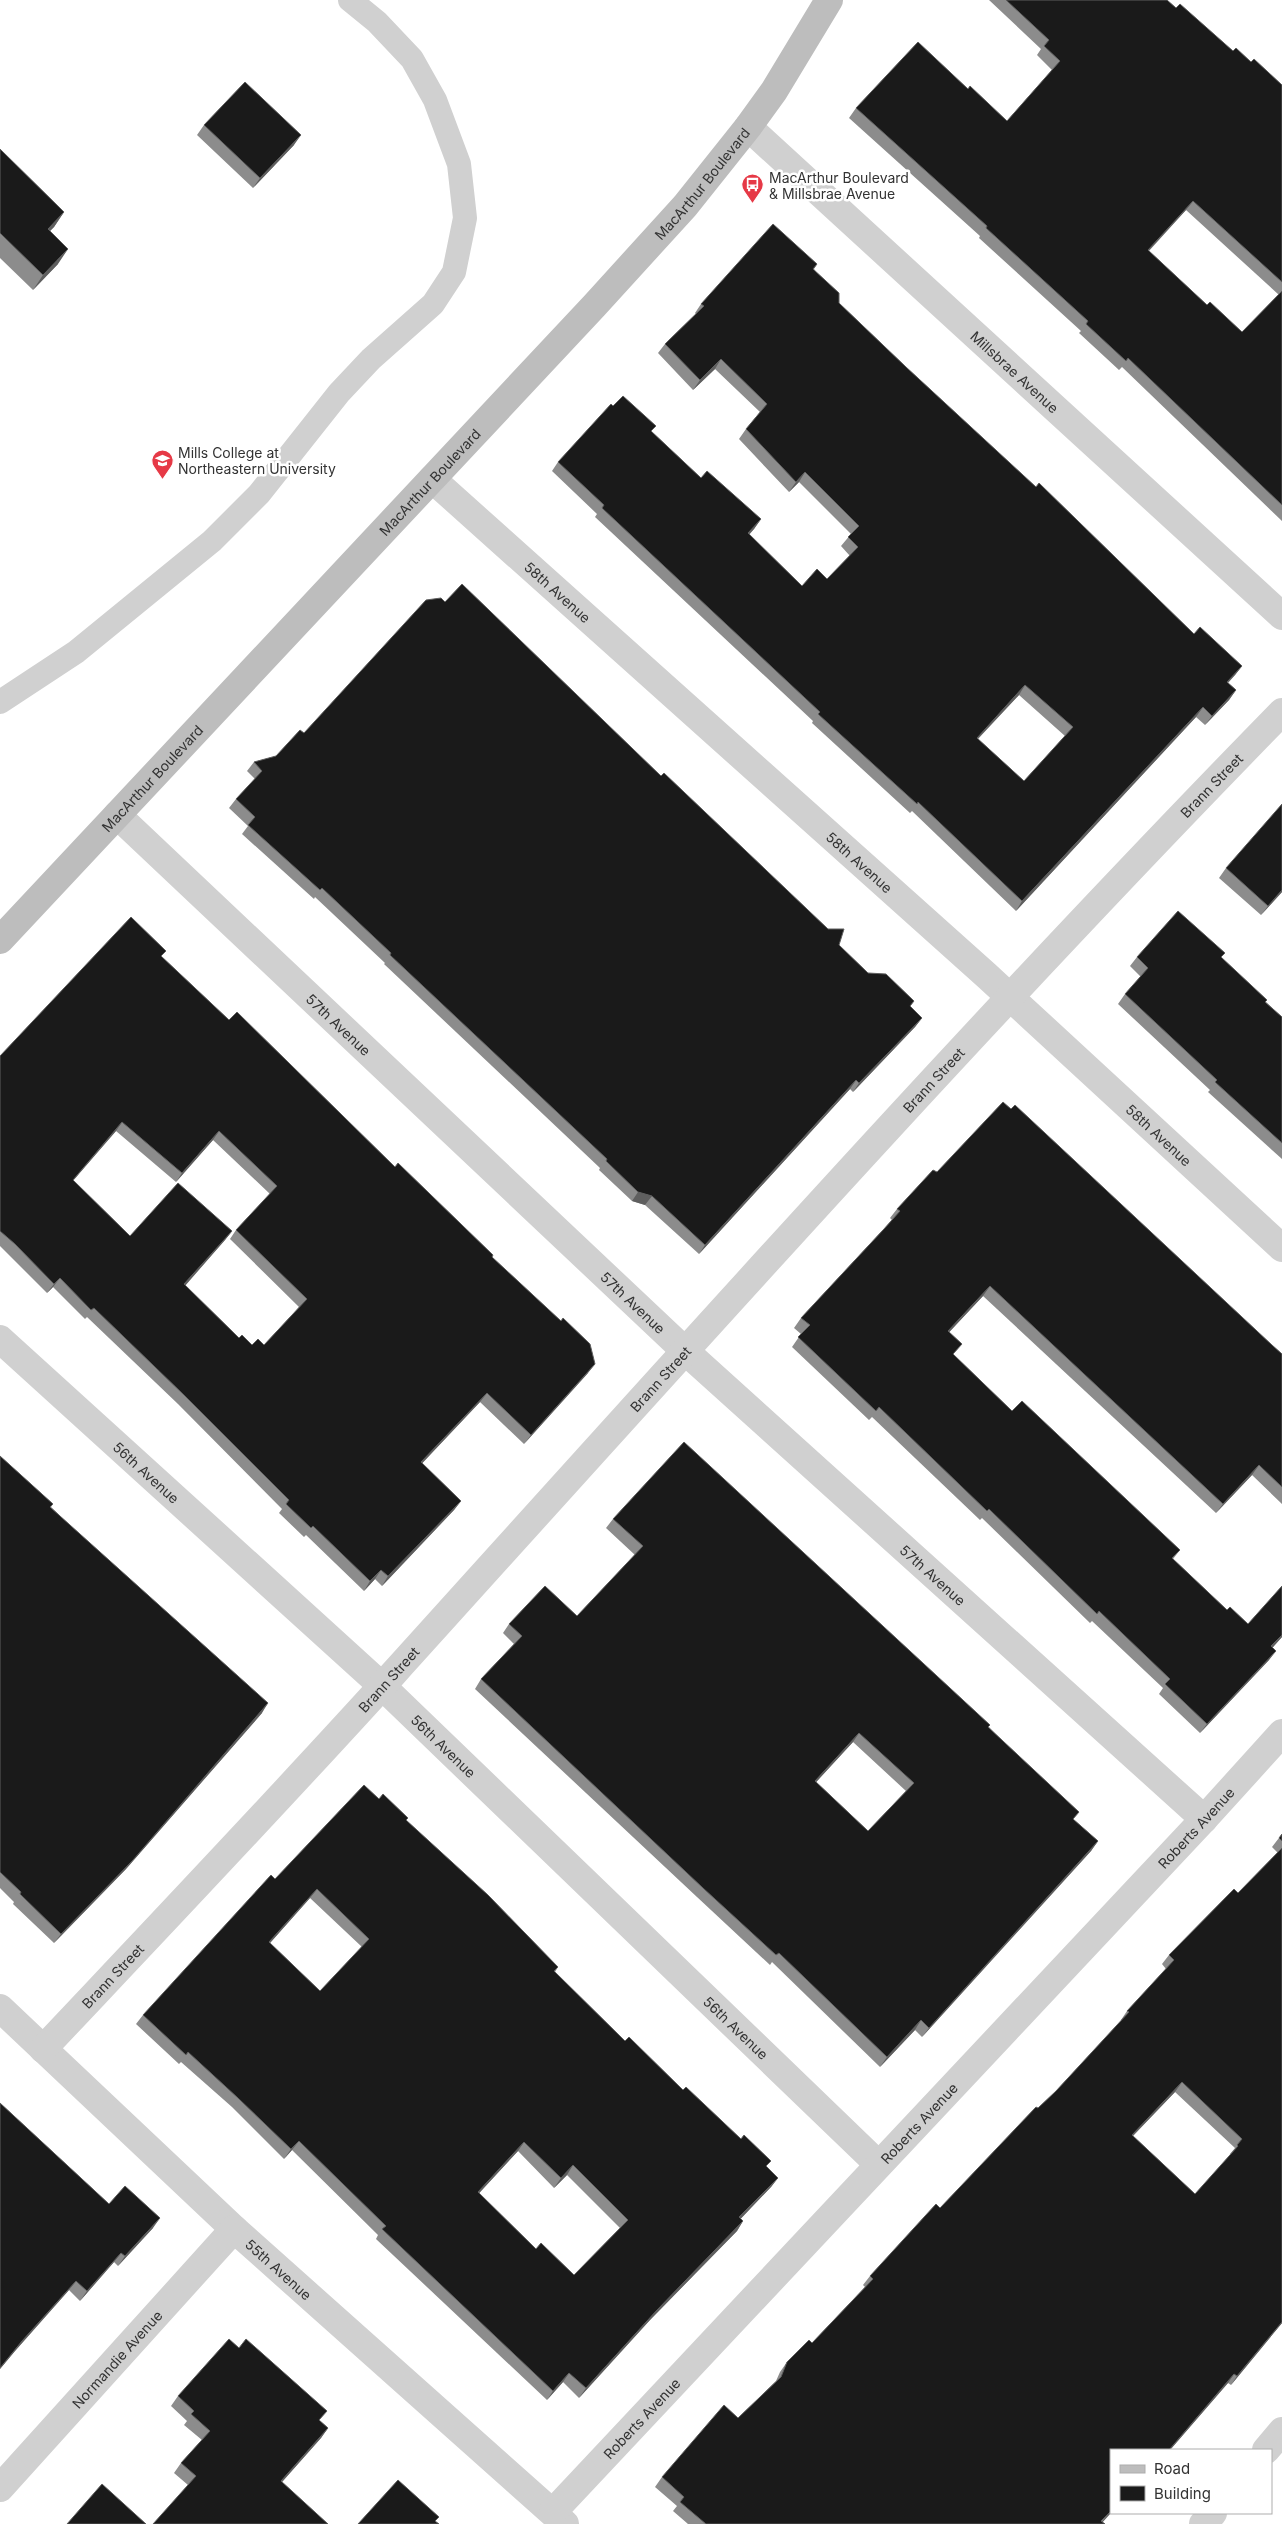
<svg xmlns="http://www.w3.org/2000/svg" width="1282" height="2524" font-family="Inter,sans-serif">
  <rect width="100%" height="100%" fill="#fff"/>
  <g fill="none" stroke-linecap="round" stroke-linejoin="round">
    <path stroke="#d0d0d0" stroke-width="24" d="M0,702L76,652L212,541L259,494L339,393L371,359L433,304L454,272L465,218L459,164L435,100L412,59L377,22L350,0"/>
    <g stroke="#d0d0d0" stroke-width="28">
      <path id="s1" d="M748,127L1282,616"/>
      <path id="s2" d="M432,479L986,975L1282,1248"/>
      <path id="s3" d="M117,815L684,1350L1204,1819"/>
      <path id="s4" d="M0,1339L382,1686L878,2164"/>
      <path id="s5" d="M0,2008L234,2229L565,2524"/>
      <path id="s6" d="M43,2049C160,1925 278,1801 393,1674C686,1350 977,1024 1282,712"/>
      <path d="M1266,2450L1282,2431"/>
      <path id="s7" d="M0,2488L234,2229"/>
      <path id="s8" d="M553,2512L1204,1819L1282,1733"/>
      <path d="M1203,2524L1213,2513"/>
    </g>
    <path stroke="#bdbdbd" stroke-width="28" id="s9" d="M0,940L594,306L685,206L748,127L774,91L829,0"/>
  </g>
  <path fill="#8c8c8c" fill-rule="evenodd" d="M989,0H1167L1176,8L1233,51L1251,62L1282,85V521L1122,367L1119,370L1079,333L1081,331L979,238L980,236L849,118L856,108L968,89L1007,121L1052,70L1037,55L1041,49ZM1186,210L1279,295L1242,332L1207,305L1149,251Z
    M204,125L294,145L253,188L197,135Z
    M0,149L64,212L54,227L50,231L58,264L33,290L0,258Z
    M817,264L814,269L839,303L906,367L1194,634L1242,666L1235,675L1228,683L1236,690L1229,700L1205,725L1196,717L1016,911L912,811L910,813L812,723L813,721L595,517L597,514L552,471L558,462L652,432L701,478L761,519L754,529L749,535L802,586L827,579L850,556L841,546L851,534L799,482L789,492L739,439L746,429L760,412L715,369L693,390L658,353L665,344L696,314L695,313L701,304ZM1019,695L1065,736L1024,781L978,739Z
    M304,733L661,776L868,973L914,1001L910,1006L922,1018L915,1027L853,1092L850,1089L699,1254L645,1205L632,1201L599,1170L600,1168L384,964L385,963L315,897L314,899L242,834L248,826L229,808L236,799L255,779L247,771L254,762L276,756Z
    M1226,868L1282,892L1261,915L1219,878Z
    M162,957L229,1020L395,1167L492,1257L588,1373L524,1444L480,1402L422,1463L461,1501L454,1510L382,1586L375,1579L364,1591L306,1535L304,1537L279,1513L282,1509L178,1404L87,1317L85,1319L53,1287L47,1293L0,1246V1056ZM116,1131L176,1182L213,1140L270,1194L236,1230L230,1239L299,1307L264,1345H252L239,1338L185,1285L225,1240L232,1231L130,1236L73,1180Z
    M1137,957L1221,958L1266,1002L1282,1017V1159L1208,1092L1210,1090L1118,1004L1125,994L1141,977L1130,966Z
    M937,1172L1272,1345L1282,1354V1504L1252,1475L1216,1513L983,1296L949,1332L954,1355L1012,1411L1180,1550L1173,1559L1227,1610L1248,1624L1282,1586V1637L1273,1647L1269,1660L1200,1733L1159,1694L1163,1688L1092,1621L1090,1623L982,1518L980,1520L872,1417L869,1420L792,1347L801,1334L794,1328L801,1318L892,1220L890,1218L897,1209Z
    M0,1456L53,1504L51,1507L262,1713L126,1869L54,1943L13,1904L14,1902L0,1888Z
    M613,1519L989,1727L1074,1820L1098,1841L1091,1851L922,2037L915,2030L880,2067L772,1962L770,1965L697,1897L475,1689L481,1679L514,1644L503,1633L509,1624L577,1616L635,1555L606,1528ZM853,1742L906,1791L868,1831L816,1782Z
    M379,1799L407,1821L558,1967L555,1972L625,2041L683,2090L778,2178L771,2187L740,2219L743,2221L737,2231L650,2320L579,2398L563,2382L547,2400L376,2239L378,2235L292,2150L284,2159L232,2107L181,2062L179,2064L136,2024L143,2015L275,1879ZM310,1898L362,1947L320,1991L270,1943ZM518,2151L554,2188L567,2175L620,2228L574,2275L536,2249L479,2193Z
    M1282,1834V2323L1231,2385L1228,2383L1170,2450H1111L1102,2522L1105,2524H688L673,2511L677,2506L655,2487L662,2477L738,2418L776,2381L780,2372L787,2362L812,2343L865,2287L863,2285L870,2276L940,2208L1056,2091L1121,2021V2020L1127,2011L1166,1969L1162,1964L1169,1955L1238,1893L1278,1853L1272,1847ZM1175,2092L1235,2148L1230,2154L1231,2155L1195,2194L1133,2136Z
    M0,2103L109,2204L153,2228L118,2266L114,2262L80,2301L69,2290L15,2351L0,2369Z
    M178,2396L320,2421L328,2428L321,2438L282,2482L188,2485L174,2473L181,2463L202,2440L184,2425L187,2421L171,2406Z"/>
  <path fill="#5f5f5f" d="M301,135L294,145L253,188L260,178Z
    M1193,201L1186,210L1141,259L1148,250Z
    M64,212L54,227L37,244L48,229Z
    M68,249L58,264L33,290L43,275Z
    M721,359L715,369L693,390L700,380Z
    M805,472L799,482L789,492L796,482Z
    M761,519L754,529L741,543L748,533Z
    M1242,666L1235,675L1220,691L1227,682Z
    M1025,685L1019,695L970,747L977,738Z
    M1236,690L1229,700L1205,725L1212,716Z
    M1203,707L1196,717L1016,911L1022,901Z
    M1282,890V892L1261,915L1268,906Z
    M922,1018L915,1027L853,1092L859,1083Z
    M856,1080L850,1089L699,1254L705,1245Z
    M122,1122L116,1131L66,1189L73,1180Z
    M219,1131L213,1140L176,1182L182,1173Z
    M638,1192L652,1196L645,1205L632,1201Z
    M232,1231L225,1240L178,1294L184,1284Z
    M60,1278L53,1287L47,1293L54,1284Z
    M990,1286L983,1296L941,1341L948,1331Z
    M595,1364L588,1373L524,1444L531,1435Z
    M487,1393L480,1402L414,1472L421,1462Z
    M1259,1465L1252,1475L1216,1513L1223,1504Z
    M461,1501L454,1510L382,1586L388,1576Z
    M381,1570L375,1579L364,1591L370,1581Z
    M1282,1635V1637L1265,1656L1271,1646Z
    M1276,1651L1269,1660L1200,1733L1207,1724Z
    M268,1703L262,1713L126,1869L54,1943L61,1934Z
    M859,1733L853,1742L808,1791L815,1781Z
    M1098,1841L1091,1851L922,2037L929,2028Z
    M317,1889L310,1898L262,1952L269,1942Z
    M921,2020L915,2030L880,2067L887,2057Z
    M1182,2082L1175,2092L1125,2144L1132,2135Z
    M299,2141L292,2150L284,2159L291,2149Z
    M524,2142L518,2151L471,2202L478,2192Z
    M573,2165L567,2175L554,2188L561,2178Z
    M778,2178L771,2187L733,2227L739,2217Z
    M160,2218L153,2228L118,2266L125,2256Z
    M743,2221L737,2231L650,2320L579,2398L586,2388L657,2310Z
    M121,2253L114,2262L80,2301L87,2291Z
    M76,2281L69,2290L15,2351L0,2369V2368L22,2341Z
    M1282,2322V2323L1231,2385L1237,2376Z
    M569,2373L563,2382L547,2400L553,2391Z
    M1234,2374L1228,2383L1170,2450H1169Z
    M328,2428L321,2438L274,2491L281,2481Z
    M1111,2511V2513L1101,2524H1099Z"/>
  <path fill="#1a1a1a" stroke="#5f5f5f" fill-rule="evenodd" d="M1006,0H1167L1176,8L1180,4L1233,51L1236,48L1251,62L1254,59L1282,85V282L1193,201L1148,250L1207,305L1210,302L1242,332L1282,291V505L1128,358L1126,361L1086,324L1088,321L986,228L987,226L856,108L918,42L968,89L970,86L1007,121L1060,61L1044,46L1049,40Z
    M245,82L301,135L260,178L204,125Z
    M0,149L64,212L48,229L68,249L43,275L0,233Z
    M773,224L817,264L813,269L839,293V303L906,367L1036,487L1039,483L1194,634L1200,627L1242,666L1227,682L1236,690L1212,716L1203,707L1022,901L918,802L917,804L818,714L820,712L602,508L604,505L558,462L611,404L613,406L623,396L656,426L651,431L701,478L707,471L761,519L748,533L802,586L817,569L827,579L858,547L848,537L859,526L805,472L796,482L746,429L767,404L721,359L700,380L665,344L704,306L701,304ZM1025,685L1073,727L1024,781L977,738Z
    M462,584L661,776L664,773L828,929H844L839,945L868,973L886,974L914,1001L910,1006L922,1018L859,1083L856,1080L705,1245L652,1196L638,1192L606,1161L607,1159L390,955L391,953L322,888L320,890L248,825L255,817L236,799L262,771L254,762L276,756L300,730L304,733L426,600L441,598L445,602Z
    M1282,804V890L1268,906L1226,868Z
    M1178,911L1225,953L1221,957L1267,1000L1265,1002L1282,1017V1143L1215,1082L1217,1080L1125,994L1148,968L1137,957Z
    M131,917L166,951L161,956L229,1020L237,1012L395,1167L398,1163L493,1255L492,1257L561,1321L563,1318L590,1344L595,1364L531,1435L487,1393L421,1462L461,1501L388,1576L381,1570L370,1581L313,1526L311,1528L286,1504L289,1500L184,1395L94,1308L91,1310L60,1278L54,1284L15,1244L0,1231V1056ZM122,1122L182,1173L219,1131L277,1186L236,1230L307,1299L264,1345L258,1339L252,1345L242,1335L239,1338L184,1284L232,1231L178,1183L130,1236L73,1180Z
    M1003,1102L1011,1109L1015,1105L1272,1345L1282,1354V1487L1259,1465L1223,1504L990,1286L948,1331L962,1344L953,1354L1012,1411L1022,1401L1180,1550L1172,1558L1227,1610L1230,1607L1248,1624L1282,1586V1635L1271,1646L1276,1651L1207,1724L1165,1684L1170,1679L1099,1611L1097,1614L989,1509L987,1511L879,1407L876,1411L798,1337L810,1325L801,1318L884,1229L900,1211L897,1209L933,1170L937,1172Z
    M684,1442L990,1725L988,1727L1079,1812L1073,1819L1098,1841L929,2028L921,2020L887,2057L779,1953L776,1955L703,1888L481,1679L522,1636L509,1624L545,1586L577,1616L643,1546L613,1519ZM859,1733L914,1783L868,1831L815,1781Z
    M0,1456L53,1504L50,1507L268,1703L133,1860L61,1934L20,1894L21,1892L0,1872Z
    M364,1785L379,1799L383,1794L408,1818L406,1820L488,1895L558,1967L554,1971L625,2041L629,2037L683,2090L686,2087L741,2139L744,2135L771,2161L766,2166L778,2178L739,2217L743,2221L657,2310L586,2388L569,2373L553,2391L382,2229L386,2226L299,2141L291,2149L238,2098L188,2052L186,2055L143,2015L271,1875L275,1879ZM317,1889L369,1939L320,1991L269,1942ZM524,2142L561,2178L573,2165L628,2220L574,2275L541,2243L536,2249L478,2192Z
    M1282,1834V1841L1279,1838Z
    M1282,1848V2322L1237,2376L1234,2374L1169,2450H1111V2511L1101,2521L1105,2524H706L680,2502L684,2497L662,2477L724,2405L738,2418L781,2377L787,2362L809,2340L812,2343L873,2279L870,2276L936,2204L940,2208L1036,2107L1038,2108L1056,2091L1129,2012L1127,2011L1174,1960L1169,1955L1234,1889L1238,1893ZM1182,2082L1242,2139L1237,2145L1238,2146L1195,2194L1132,2135Z
    M0,2103L109,2204L125,2186L160,2218L125,2256L121,2253L87,2291L76,2281L22,2341L0,2368Z
    M229,2339L239,2348L246,2339L327,2411L319,2420L328,2428L281,2481L328,2524H153L196,2476L181,2463L210,2431L191,2414L194,2411L178,2396Z
    M398,2480L439,2517L435,2521L439,2524H358Z
    M102,2484L146,2524H67Z"/>
  <defs>
    <symbol id="bus-pin" viewBox="-11 -11 22 30"><path d="M0 17L-7.5 6A9.5 9.5 0 1 1 7.5 6Z" fill="#e63946" stroke="#fff"/><path d="M-5-6H5V4H4V6H2V4H-2V6H-4V4H-5ZM-3.5-4V0h7V-4ZM-3.5 1.2v1.5H-2V1.2ZM2 1.2v1.5H3.5V1.2Z" fill="#fff"/></symbol>
    <symbol id="university-pin" viewBox="-11 -11 22 30"><path d="M0 17L-7.5 6A9.5 9.5 0 1 1 7.5 6Z" fill="#e63946" stroke="#fff"/><path d="M0-5L7-2L0 1L-7-2ZM-4 1L0 2.5L4 1V4Q0 6-4 4Z" fill="#fff"/></symbol>
  </defs>
  <g fill-rule="evenodd">
    <use href="#bus-pin" x="740" y="172" width="25" height="34"/>
    <use href="#university-pin" x="150" y="448" width="25" height="34"/>
  </g>
  <g text-anchor="middle" dominant-baseline="central" stroke-width="5" stroke-linejoin="round" paint-order="stroke">
    <g font-size="14" fill="#333" stroke="#fff" text-anchor="start">
      <text x="769" y="177">MacArthur Boulevard<tspan x="769" dy="16">&amp; Millsbrae Avenue</tspan></text>
      <text x="178" y="452">Mills College at<tspan x="178" dy="16">Northeastern University</tspan></text>
    </g>
    <g font-size="14" fill="#333" stroke="#fff">
      <text stroke="none"><textPath href="#s9" startOffset="1032">MacArthur Boulevard</textPath></text>
      <text stroke="none"><textPath href="#s1" startOffset="362">Millsbrae Avenue</textPath></text>
      <text stroke="none"><textPath href="#s9" startOffset="628">MacArthur Boulevard</textPath></text>
      <text stroke="none"><textPath href="#s2" startOffset="169">58th Avenue</textPath></text>
      <text stroke="none"><textPath href="#s9" startOffset="222">MacArthur Boulevard</textPath></text>
      <text stroke="none"><textPath href="#s6" startOffset="1721">Brann Street</textPath></text>
      <text stroke="none"><textPath href="#s2" startOffset="574">58th Avenue</textPath></text>
      <text stroke="none"><textPath href="#s3" startOffset="305">57th Avenue</textPath></text>
      <text stroke="none"><textPath href="#s6" startOffset="1316">Brann Street</textPath></text>
      <text stroke="none"><textPath href="#s2" startOffset="979">58th Avenue</textPath></text>
      <text stroke="none"><textPath href="#s3" startOffset="710">57th Avenue</textPath></text>
      <text stroke="none"><textPath href="#s6" startOffset="911">Brann Street</textPath></text>
      <text stroke="none"><textPath href="#s4" startOffset="198">56th Avenue</textPath></text>
      <text stroke="none"><textPath href="#s3" startOffset="1115">57th Avenue</textPath></text>
      <text stroke="none"><textPath href="#s6" startOffset="506">Brann Street</textPath></text>
      <text stroke="none"><textPath href="#s4" startOffset="602">56th Avenue</textPath></text>
      <text stroke="none"><textPath href="#s8" startOffset="939">Roberts Avenue</textPath></text>
      <text stroke="none"><textPath href="#s6" startOffset="101">Brann Street</textPath></text>
      <text stroke="none"><textPath href="#s4" startOffset="1008">56th Avenue</textPath></text>
      <text stroke="none"><textPath href="#s8" startOffset="534">Roberts Avenue</textPath></text>
      <text stroke="none"><textPath href="#s5" startOffset="382">55th Avenue</textPath></text>
      <text stroke="none"><textPath href="#s7" startOffset="174">Normandie Avenue</textPath></text>
      <text stroke="none"><textPath href="#s8" startOffset="129">Roberts Avenue</textPath></text>
    </g>
  </g>
  <rect x="1110" y="2449" width="162" height="65" fill="#ffffff" stroke="#adadad"/>
  <rect x="1120" y="2465" width="25" height="8" fill="#bdbdbd" stroke="#adadad"/>
  <text x="1154" y="2474" font-size="15" fill="#333333">Road</text>
  <rect x="1120" y="2486" width="25" height="15" fill="#1a1a1a" stroke="#adadad"/>
  <text x="1154" y="2499" font-size="15" fill="#333333">Building</text>
</svg>
